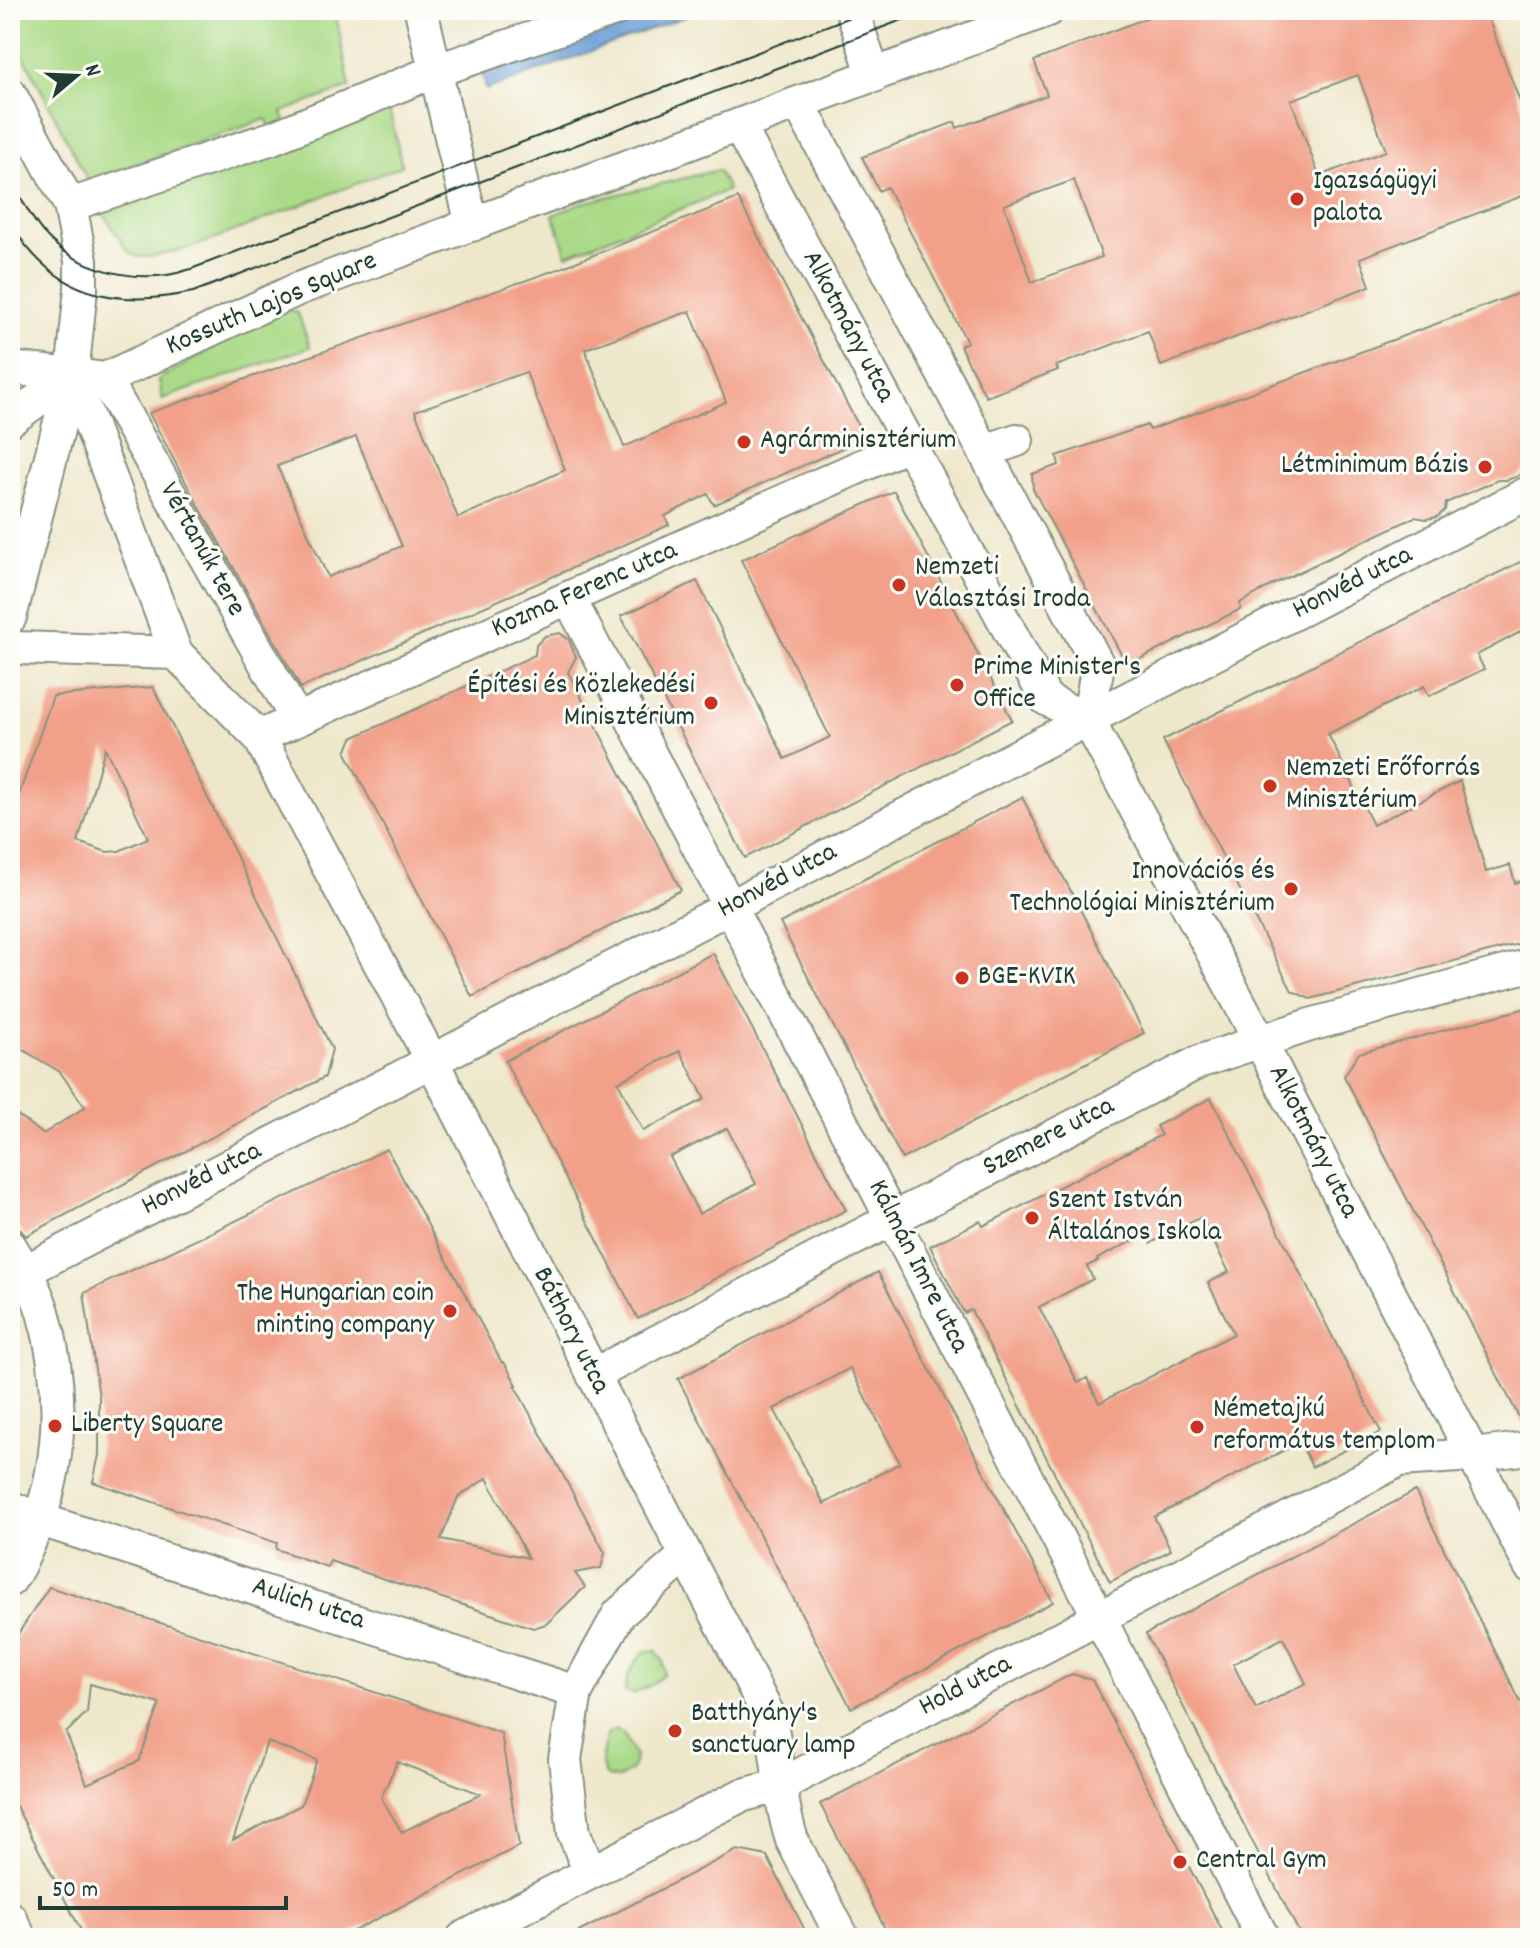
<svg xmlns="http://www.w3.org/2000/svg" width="1540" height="1948" font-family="Dekko,sans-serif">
  <rect width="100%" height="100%" fill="#fdfcf7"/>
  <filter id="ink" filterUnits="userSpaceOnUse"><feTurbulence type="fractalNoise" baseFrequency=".0125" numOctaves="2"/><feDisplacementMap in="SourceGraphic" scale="16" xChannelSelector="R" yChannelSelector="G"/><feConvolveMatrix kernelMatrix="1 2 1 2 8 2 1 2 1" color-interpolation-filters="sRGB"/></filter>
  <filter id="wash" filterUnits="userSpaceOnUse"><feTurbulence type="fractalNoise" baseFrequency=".006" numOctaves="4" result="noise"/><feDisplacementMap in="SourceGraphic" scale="32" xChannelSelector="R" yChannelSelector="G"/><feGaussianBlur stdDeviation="1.8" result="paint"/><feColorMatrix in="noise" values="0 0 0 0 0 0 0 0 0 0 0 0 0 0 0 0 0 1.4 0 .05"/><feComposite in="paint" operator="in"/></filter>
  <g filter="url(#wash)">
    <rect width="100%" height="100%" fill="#efe7cb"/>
    <path fill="#aada87" stroke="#648c5e" stroke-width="2" d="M10,10H335L350,87L282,112L285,122L271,128L266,119L88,181L10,29Z
      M388,104L402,166L196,246L156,256L137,257L127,250L101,210Z
      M718,170L728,190L567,255L553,215L578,204Z
      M283,308L298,313L310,347L162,399L159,379Z
      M656,1650L663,1661L664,1674L653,1684L633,1694L625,1691C626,1675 634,1662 645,1651Z
      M616,1729L624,1734L635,1757L632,1770L618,1779L607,1777C598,1765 603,1748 607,1734Z"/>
    <path fill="#6d9fd8" stroke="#466e86" stroke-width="2" d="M636,10H703L486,90L481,67Z"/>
    <g id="blocks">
      <path fill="#f2a089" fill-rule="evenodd" d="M1167,10H1485L1530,128V193L1360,258L1370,286L1161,366L1148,331L1056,366L1058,370L986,397L960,346L967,342L887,187L879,191L862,157L955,122L957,128L1047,95L1034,61ZM1358,75L1386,151L1319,176L1291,100ZM1074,180L1102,257L1032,282L1004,205Z
        M738,198L865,438L714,505L708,494L665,516L669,525L301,688L191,492L149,413L558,269ZM690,311L726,402L624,447L585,349ZM526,372L565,470L458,518L415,411ZM356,437L402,546L328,577L277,466Z
        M1530,289V462L1523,472L1516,477L1506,480H1498L1446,503L1445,510L1437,517L1426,519L1415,517L1274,584L1240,603L1241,609L1140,659L1130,660L1121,654L1033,489L1032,474L1059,465L1057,456L1147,425L1150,430Z
        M894,491L1012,720L745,858L621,616L697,581L785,759L830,737L741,560Z
        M1530,557V627L1477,655L1484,669L1429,696L1424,686L1328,734L1373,825L1460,781L1486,872L1510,865L1515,883L1530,878V941L1310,999L1292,991L1163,740Z
        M560,633L569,640L576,657L568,672L681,890L472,997L346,753L352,738L535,655L536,645L545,636Z
        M153,687L332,1049L325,1077L26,1236L10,1218V1110L43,1134L85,1107L60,1072L10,1042V821L53,696ZM105,748L148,838L119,851L107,852L78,842Z
        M1022,797L1144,1033L902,1159L780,923Z
        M713,953L846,1210L638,1319L505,1061ZM680,1051L705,1099L643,1131L618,1082ZM727,1128L756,1184L699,1214L670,1157Z
        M1530,1007V1429H1525L1344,1076L1359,1053Z
        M1211,1098L1381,1432L1312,1467L1300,1442L1154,1517L1171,1550L1110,1582L971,1310L964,1313L930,1246L980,1221L983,1226L1161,1135L1156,1126ZM1201,1217L1229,1272L1208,1283L1234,1334L1099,1403L1087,1378L1078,1383L1039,1307L1093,1279L1087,1266L1098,1261L1097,1259L1146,1234L1151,1243Z
        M387,1149L502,1363L504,1362L517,1385L515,1386L605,1553L601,1568L575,1573L585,1587L546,1624L533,1628L330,1561L327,1567L276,1549L277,1543L93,1482L99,1455V1397L84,1293ZM487,1478L528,1558L441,1539L458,1497Z
        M878,1272L1053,1602L851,1708L678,1379ZM850,1368L900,1463L824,1504L774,1409Z
        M1415,1491L1530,1721V1938H1302L1146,1634ZM1283,1638L1306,1683L1256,1709L1233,1664Z
        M49,1587L501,1733L519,1846L340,1938H85L10,1795V1646ZM90,1684L160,1704L139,1761L87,1784L66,1733L87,1712ZM267,1742L317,1760L301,1805L233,1840ZM397,1762L481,1794L402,1832L381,1798Z
        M1072,1674L1092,1680L1226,1938H890L820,1804Z
        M737,1850L767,1856L809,1938H567Z"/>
    </g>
  </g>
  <g filter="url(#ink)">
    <use href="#blocks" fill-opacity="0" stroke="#879280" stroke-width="2"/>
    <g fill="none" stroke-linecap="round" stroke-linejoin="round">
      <defs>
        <path id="minor" d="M421,10L472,225
          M852,10L874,76
          M10,94L70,205L272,138L435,71L614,10
          M799,104L1098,665L1088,720
          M739,126L1046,699L1088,720L1260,1041L1530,1566
          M10,366L11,368L105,379L298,289L1048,10
          M72,375L176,653
          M105,379L297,720
          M10,420L72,375
          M985,451L1017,440
          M569,598L1099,1617L1263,1938
          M10,617L72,375L81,289V261L70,205
          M10,645L17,648L176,653L259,737L432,1061L770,1718C779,1758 779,1801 792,1840L843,1938
          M259,737L910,444
          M10,1246C23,1267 36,1289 43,1312C65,1387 63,1471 30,1541C24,1555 19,1568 10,1580
          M10,1279L730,907L1038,745L1530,492
          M593,1375L921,1204L1201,1061L1310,1025L1530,965
          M10,1507L41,1520L576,1692
          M590,1873L574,1833L565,1759L576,1692L619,1614L686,1555
          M10,1918L20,1938
          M463,1938L740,1796L781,1785L1399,1460L1473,1455L1530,1448"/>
      </defs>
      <use href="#minor" stroke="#879280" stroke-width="36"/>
      <use href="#minor" stroke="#fff" stroke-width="32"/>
      <path stroke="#1f3d34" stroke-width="2" d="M10,178C20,196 29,215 42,231C71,266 123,281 167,275C175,274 183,271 191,269L868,10
        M10,222C52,295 114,309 193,292L928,10"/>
    </g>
  </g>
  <g fill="#c8321e" stroke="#fdfcf7" stroke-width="3">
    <circle cx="1297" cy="199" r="8"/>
    <circle cx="744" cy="442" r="8"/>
    <circle cx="1485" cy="467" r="8"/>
    <circle cx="899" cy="585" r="8"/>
    <circle cx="957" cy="685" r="8"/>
    <circle cx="711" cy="703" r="8"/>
    <circle cx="1270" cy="786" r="8"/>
    <circle cx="1291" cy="889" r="8"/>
    <circle cx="962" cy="978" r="8"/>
    <circle cx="1032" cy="1218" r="8"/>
    <circle cx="450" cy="1311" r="8"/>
    <circle cx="55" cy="1426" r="8"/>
    <circle cx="1197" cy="1427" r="8"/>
    <circle cx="675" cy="1731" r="8"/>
    <circle cx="1180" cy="1862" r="8"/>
  </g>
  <g text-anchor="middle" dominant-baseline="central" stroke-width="6" stroke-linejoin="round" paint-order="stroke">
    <g font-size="28" fill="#1f3d34" stroke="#fdfcf7" text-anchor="start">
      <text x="1313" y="183">Igazságügyi<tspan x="1313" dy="32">palota</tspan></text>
      <text x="760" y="442">Agrárminisztérium</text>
      <text x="1469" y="467" text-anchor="end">Létminimum Bázis</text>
      <text x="915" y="569">Nemzeti<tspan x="915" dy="32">Választási Iroda</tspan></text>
      <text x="973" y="669">Prime Minister's<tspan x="973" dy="32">Office</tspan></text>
      <text x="695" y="687" text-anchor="end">Építési és Közlekedési<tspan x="695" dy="32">Minisztérium</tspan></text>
      <text x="1286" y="770">Nemzeti Erőforrás<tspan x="1286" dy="32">Minisztérium</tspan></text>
      <text x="1275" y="873" text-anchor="end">Innovációs és<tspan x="1275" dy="32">Technológiai Minisztérium</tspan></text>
      <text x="978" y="978">BGE-KVIK</text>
      <text x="1048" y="1202">Szent István<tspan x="1048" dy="32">Általános Iskola</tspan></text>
      <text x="434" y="1295" text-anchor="end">The Hungarian coin<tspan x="434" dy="32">minting company</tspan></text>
      <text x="1213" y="1411">Németajkú<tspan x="1213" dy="32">református templom</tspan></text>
      <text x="71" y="1426">Liberty Square</text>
      <text x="691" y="1715">Batthyány's<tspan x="691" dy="32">sanctuary lamp</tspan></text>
      <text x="1196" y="1862">Central Gym</text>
    </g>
    <g font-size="28" fill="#1f3d34" stroke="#fdfcf7">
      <text transform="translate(272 305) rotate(-23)">Kossuth Lajos Square</text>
      <text transform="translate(847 327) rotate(62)">Alkotmány utca</text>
      <text transform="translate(201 550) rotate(61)">Vértanúk tere</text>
      <text transform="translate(1353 584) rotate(-27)">Honvéd utca</text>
      <text transform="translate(585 591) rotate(-24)">Kozma Ferenc utca</text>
      <text transform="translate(778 882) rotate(-28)">Honvéd utca</text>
      <text transform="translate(1049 1138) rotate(-27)">Szemere utca</text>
      <text transform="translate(1312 1142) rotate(63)">Alkotmány utca</text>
      <text transform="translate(202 1180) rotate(-27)">Honvéd utca</text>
      <text transform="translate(917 1267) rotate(63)">Kálmán Imre utca</text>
      <text transform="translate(570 1331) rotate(63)">Báthory utca</text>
      <text transform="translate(308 1605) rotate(18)">Aulich utca</text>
      <text transform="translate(966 1687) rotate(-28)">Hold utca</text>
    </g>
  </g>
  <rect width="1540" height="1948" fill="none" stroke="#fdfcf7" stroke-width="40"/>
  <g transform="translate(76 76) rotate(71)" stroke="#fdfcf7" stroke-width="6" paint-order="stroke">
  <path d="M0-6L14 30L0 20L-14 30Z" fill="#1f3d34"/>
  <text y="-12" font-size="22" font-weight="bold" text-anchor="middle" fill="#1f3d34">N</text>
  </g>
  <path d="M40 1896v12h246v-12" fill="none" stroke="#1f3d34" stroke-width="4"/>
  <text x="52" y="1896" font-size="24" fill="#1f3d34" stroke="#fdfcf7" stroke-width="6" paint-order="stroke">50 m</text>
</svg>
